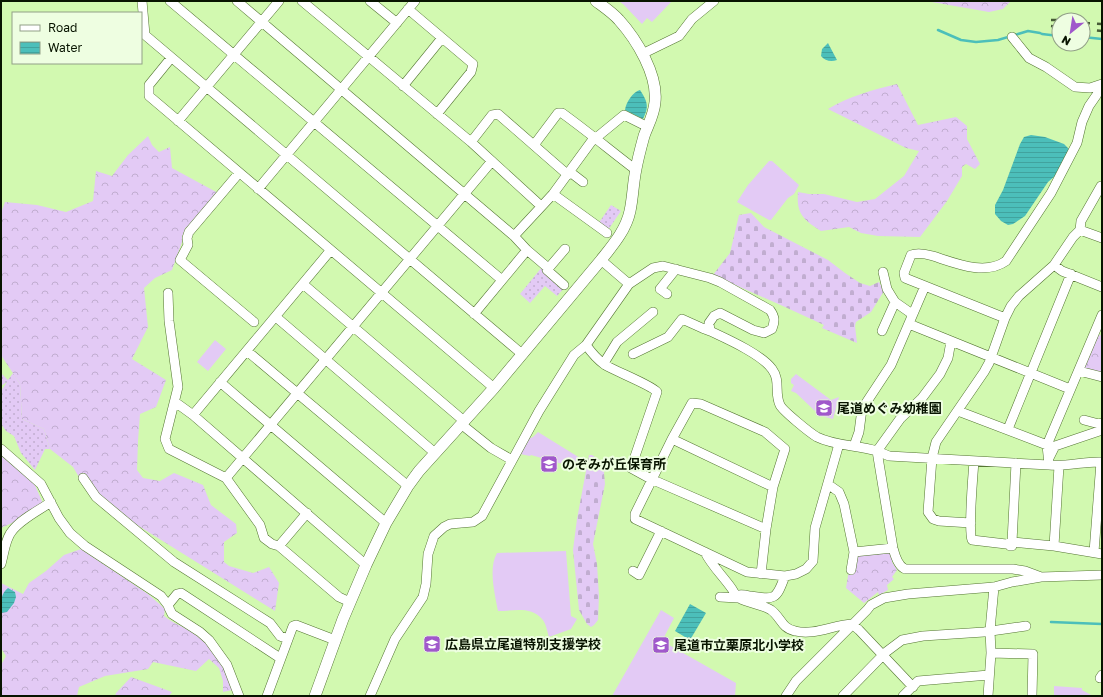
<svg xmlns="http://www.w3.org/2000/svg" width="1103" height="697" font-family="'Golos Text','Noto Sans JP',sans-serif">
  <defs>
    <pattern id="grass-dots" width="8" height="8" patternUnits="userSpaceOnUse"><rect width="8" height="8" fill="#e3caf5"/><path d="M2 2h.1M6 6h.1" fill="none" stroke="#c1add0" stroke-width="1.8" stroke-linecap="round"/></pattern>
    <pattern id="forest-crowns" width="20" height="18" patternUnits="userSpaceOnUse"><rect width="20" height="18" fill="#e3caf5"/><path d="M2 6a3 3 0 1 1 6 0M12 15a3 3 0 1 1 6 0" fill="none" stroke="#c1add0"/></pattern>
    <pattern id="cemetery-stones" width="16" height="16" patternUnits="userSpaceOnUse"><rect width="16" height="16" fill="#e3caf5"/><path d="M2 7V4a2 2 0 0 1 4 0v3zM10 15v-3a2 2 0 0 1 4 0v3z" fill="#c1add0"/></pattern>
    <pattern id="water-rules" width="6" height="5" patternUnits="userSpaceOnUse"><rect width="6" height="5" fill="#4cbfba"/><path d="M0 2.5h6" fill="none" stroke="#41a39e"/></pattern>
  </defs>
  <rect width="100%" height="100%" fill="#d2f9b0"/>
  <path fill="url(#grass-dots)" d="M611,205L621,211L608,230L598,224Z
    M542,267L565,287L557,296L545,286L530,303L520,294Z
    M1,373L8,380L13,373L20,384L22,419L44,429L50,449H45L35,470L21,453L14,436L6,431L1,424V391L7,382L1,386Z"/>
  <path fill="url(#forest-crowns)" d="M926,1H1011L1003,9L989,12Z
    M897,84L918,125L956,117L967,126V139L980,164L975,169L966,164L962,167V176L947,201L920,237L878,236L861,233L849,227L821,231C804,220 796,214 798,192L809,194H824L857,202L875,199L904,176L919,151L906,148L828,109C849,96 873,90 897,84Z
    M148,136L152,145L159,152L170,147L172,168L218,193L188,228L186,227L182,237V242L172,270L155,278L144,288L148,327L132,359L166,380L156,407L140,414L138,441L137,470L143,478L160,481L174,473L203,485L211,505L236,524L237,533L224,542V562L229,566L253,573L269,567L279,583L275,611L121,515L82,482L73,467L50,449L44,429L22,419L20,384L1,355V213L5,202L37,205L66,212L93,201L96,171L112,176L128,155Z
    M1100,335L1102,336V373L1083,371L1097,336Z
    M1,451L34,483L45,508L1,528Z
    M81,549L148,594L165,609L164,616C171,622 180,625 188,630C215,646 222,662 232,690L223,692V681L219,668L209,659L196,671L153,662L148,669L105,676L79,687L77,696H1V665L6,656L1,648V583L23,594L29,583L46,571L64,555Z
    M889,551L892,553V562L897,570L892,577L894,579L887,585L888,590L879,595L878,592L864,603L846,588L849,570L857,556Z
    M131,677L172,692L169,696H115L116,693Z"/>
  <path fill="url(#cemetery-stones)" d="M751,213L764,227L828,260L845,273L860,283L870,286L879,282L884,291L871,312L856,322L855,326L857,343L822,328L824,325L785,307L713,275L730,253L739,215Z
    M589,455H592L606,464L604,473L605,484L593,544L597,564L599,596L598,620L594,625L591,627L587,624L579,610L573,550L577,519Z"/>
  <path fill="#e3caf5" d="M619,1H672L652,22L647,18L642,24L624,5Z
    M769,161H772L799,185L794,194L788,198L771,220H769L737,202L748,185Z
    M215,340L226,349L208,371L197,362Z
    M796,374L831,400L839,397L833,419L825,417L828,414L820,406L815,411L796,393L791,391L794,385L791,383V379Z
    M538,432L580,458L578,462L573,467L531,455L530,456L520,454L528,439L533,437Z
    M566,551L571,616L577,619L571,629L549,637C547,631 546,623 542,619C531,606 514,611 498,611C495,595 488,568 497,553Z
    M661,610L674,618L662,641L736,683L735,696H612Z
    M1054,686L1082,688V690L1093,696H1054Z"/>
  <path fill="url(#water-rules)" d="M828,43L829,45L837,60C831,62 825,61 821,56L822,49Z
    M640,90C648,102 649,107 643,119L625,110C626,102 633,92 640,90Z
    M1031,135L1045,137L1064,144L1069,149L1055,176L1048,182L1025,216L1013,224L1008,225L1001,221L995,214V205L1003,190L1020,144L1024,137Z
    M8,588L15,592L16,597L14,603L7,612L1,613C1,604 0,594 8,588Z
    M690,604L706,613L690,640L675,631Z"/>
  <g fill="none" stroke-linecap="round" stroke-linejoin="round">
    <path stroke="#4cbfba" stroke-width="2.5" d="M938,30L961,40L976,42L998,40L1028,31L1040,33L1042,34L1059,36
      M1083,37L1102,39
      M1051,622L1102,624"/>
    <defs>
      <path id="minor" d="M142,1L145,35L522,354
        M170,1L502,280
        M237,1L514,236L527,250L547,267V270L564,285
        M302,1L471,142L541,206
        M370,1L397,23
        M408,9L473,64L471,72L437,114
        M1012,37L1029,58L1046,67L1075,87L1090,88L1102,84
        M642,54L679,36L692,19L714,1
        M171,58L149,85V96L494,388
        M403,86L442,38
        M178,121L279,1
        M471,142L492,115L498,114L568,175
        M534,145L558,113H562C587,131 611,151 636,170
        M570,172L583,182
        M239,173L189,232L187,238L188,245L180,260L254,322
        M258,189L415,1
        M553,194L607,233
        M1080,230L1081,221L1101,186
        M514,236L553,194L591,142L624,115L642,124
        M601,260L629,284L653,268L663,266L710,278L720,282L770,310C775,317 775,321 772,329L764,333L753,330L720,313L714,316L709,323L710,331C727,339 761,354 772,369C781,381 774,393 780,405C783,411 810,433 817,437C835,446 857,445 877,451L893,548C895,556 898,566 905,569H1013L1025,571L1041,577
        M1054,265L1062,271L1102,287
        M547,270L565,249
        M883,272L887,289L895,302L912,314
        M303,284L464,421
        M168,293L169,321L178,387L165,439L169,449L226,478L260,525L264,538L272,544L279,546
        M667,294L660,289L676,269
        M474,314L527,250
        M276,317L435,453
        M1005,318L905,278L904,273L911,255C918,252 926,254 933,256C955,263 985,276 1006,261L1051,193L1077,143L1082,122L1089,106L1098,93L1102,91
        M909,324L1070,389
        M882,331L895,302
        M951,341L948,358L940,374L922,398L900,419L877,451L889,456L1049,465C1067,467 1084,461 1102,462
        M586,345C591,352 598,360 605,365C615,371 653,386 657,392L631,468L651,479L766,529
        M247,351L408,486
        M633,354L668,337L682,319L702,328L710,331
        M604,363L617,342L653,312
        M1079,371L1102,377
        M220,382L386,523
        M175,402L193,415L366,565
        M958,411L1047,445
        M193,415L330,251
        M1084,420L1099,424L1102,423
        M461,424L491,448L512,460
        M1008,429L1071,274
        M672,439L773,487
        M854,446L859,432L862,409L891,365L925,286
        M1,449L41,484L59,518L70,533L85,546L161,596L168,605L169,608L172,614L200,632L209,640L227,665L239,696
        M1049,458L1055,446L1058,445L1102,430
        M974,461C973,475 968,531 972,540L1006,544L1012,542L1054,546L1102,554
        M1049,465L1047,445L1102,315
        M83,478L96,497L174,562L270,623L280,636L288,639
        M226,478L492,161
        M829,485L839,492L844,504L854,552L851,570
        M307,513L279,546L339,597L350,602
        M971,523L939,521L933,519L928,512L932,458L936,442L984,372L989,363L1005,318L1011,306L1019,296L1054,265L1073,237L1080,230L1102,238
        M1010,546H1012V542L1016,463
        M1054,546L1059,466
        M705,552C711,565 723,576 732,589C734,592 736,597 739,598C749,604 762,604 771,610C781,617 781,628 795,631C814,636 833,625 852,624L859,630L913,687
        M854,552L893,548
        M1094,552L1101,462
        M1,564C4,554 5,539 12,531C21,519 38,511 51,502
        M633,571L639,575L661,531
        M761,574L766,529L773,487L785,449L765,432L701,404L692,403L672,439L635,514V519L747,572L785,576L796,574L806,569L813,561L815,528L839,444
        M738,595C742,594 746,595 750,596C775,600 776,600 785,576
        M720,597L738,598
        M168,605L177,594L181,593L280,658
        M991,653L1033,654L1032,696
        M1100,678L1102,675
        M267,696L293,626L296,625L335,640
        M370,696L395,639L423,597L426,584L428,554L434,536L444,527L450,524L473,522L482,516L539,411L574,355L586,345L629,284
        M786,696L796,681L867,610L871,605L884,598L908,594L994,587L1012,582L1041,577L1102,575
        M843,696L886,652L902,640L923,636L984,632L1026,626
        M903,696L918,681L989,675
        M988,696L991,653L990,630L994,587"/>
      <path id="tertiary" d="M315,696L343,619L366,565L386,523L408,486L419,471L494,388L601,260C613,245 626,230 630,211C633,197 633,183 636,169C638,158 641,147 644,136C648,125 654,115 655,102C658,75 637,40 619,20C613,13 604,7 596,1"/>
    </defs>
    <use href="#minor" stroke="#547532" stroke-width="10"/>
    <use href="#tertiary" stroke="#547532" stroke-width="12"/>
    <use href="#minor" stroke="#fff" stroke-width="9"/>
    <use href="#tertiary" stroke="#fff" stroke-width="11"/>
    <path stroke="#475c37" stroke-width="2.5" stroke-dasharray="7 7" stroke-linecap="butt" d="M1051,20H1059
      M1083,23L1102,24
      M1051,26L1059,27
      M1083,29L1102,31"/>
  </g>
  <defs>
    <symbol id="school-square" viewBox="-11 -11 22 22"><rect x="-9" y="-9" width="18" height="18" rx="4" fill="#a058cb" stroke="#eefee1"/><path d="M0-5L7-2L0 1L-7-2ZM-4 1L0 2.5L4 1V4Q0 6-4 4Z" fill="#fff"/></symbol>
  </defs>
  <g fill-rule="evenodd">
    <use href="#school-square" x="814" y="398" width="20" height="20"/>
    <use href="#school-square" x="539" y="454" width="20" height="20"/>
    <use href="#school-square" x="422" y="634" width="20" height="20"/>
    <use href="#school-square" x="651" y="635" width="20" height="20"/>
  </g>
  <g text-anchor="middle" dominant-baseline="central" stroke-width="4" stroke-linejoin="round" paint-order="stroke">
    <g font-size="13" font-weight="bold" fill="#081400" stroke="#eefee1" text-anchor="start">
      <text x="837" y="408">尾道めぐみ幼稚園</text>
      <text x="562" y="464">のぞみが丘保育所</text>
      <text x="445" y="644">広島県立尾道特別支援学校</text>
      <text x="674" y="645">尾道市立栗原北小学校</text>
    </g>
  </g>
  <rect width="1103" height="697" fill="none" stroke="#081400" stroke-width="4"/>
  <rect x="12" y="12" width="130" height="52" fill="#eefee1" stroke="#92a087"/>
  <rect x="20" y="25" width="20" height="6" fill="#ffffff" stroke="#92a087"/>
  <text x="48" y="32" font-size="12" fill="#081400">Road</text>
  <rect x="20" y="42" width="20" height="12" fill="url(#water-rules)" stroke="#92a087"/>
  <text x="48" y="52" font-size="12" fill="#081400">Water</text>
  <g transform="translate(1071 32) rotate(210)"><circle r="19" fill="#eefee1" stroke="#92a087"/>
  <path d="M0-3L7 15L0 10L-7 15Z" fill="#a058cb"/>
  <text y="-6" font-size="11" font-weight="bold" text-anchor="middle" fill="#081400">N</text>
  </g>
</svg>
